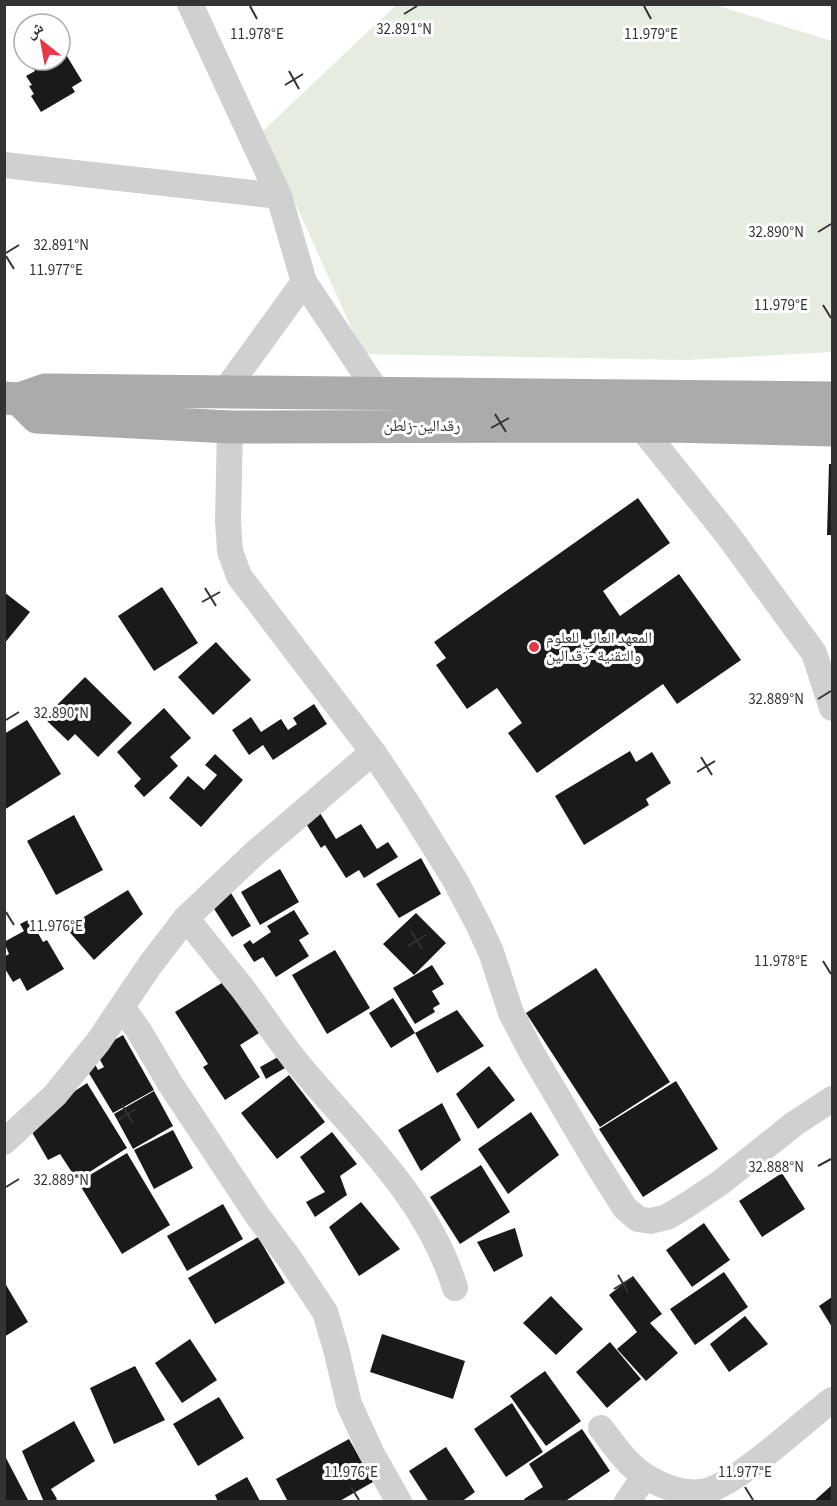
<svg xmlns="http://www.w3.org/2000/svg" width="837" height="1506" font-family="'Source Sans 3','Noto Naskh Arabic',sans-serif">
  <rect width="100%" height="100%" fill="#fff"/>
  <path fill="#e6ecdf" d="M396,5H715L832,41V352L686,360L363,354L263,131Z"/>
  <path fill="#1a1a1a" d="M62,48L82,81L72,87L75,92L41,112L31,96L34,94L29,86L32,85L26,76L35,71L31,65L40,60H60V49Z
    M829,464H832V535H827Z
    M638,498L670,543L603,591L620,616L679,574L741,660L677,704L663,684L537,773L508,733L522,723L497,688L467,709L436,665L446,658L434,642Z
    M162,587L198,643L154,671L118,616Z
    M4,592L30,612L4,644Z
    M216,642L251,680L213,715L178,677Z
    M85,677L132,723L98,757L75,734L68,741L44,718Z
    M314,704L327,724L273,760L263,745L249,755L232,730L251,717L261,732L281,719L288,730L297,724L293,718Z
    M164,708L191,738L170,757L178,766L144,797L134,786L141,779L117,752Z
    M27,720L61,774L4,810V734Z
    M630,751L636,762L652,752L671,783L646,799L649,805L584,845L555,796Z
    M215,754L243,780L201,827L169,798L188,776L204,790L217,775L205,765Z
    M320,813L336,839L361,824L377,849L388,842L398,857L364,878L359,870L346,878L325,845L321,848L305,822Z
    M74,815L103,870L56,895L27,841Z
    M421,858L441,894L399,918L376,884Z
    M280,869L299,902L260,925L241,892Z
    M128,890L143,914L94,960L66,928Z
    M231,893L251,926L232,937L211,904Z
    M294,910L309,934L299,940L309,956L276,977L263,957L254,962L243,945L250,940L253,944L271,932L267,926Z
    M416,913L446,943L414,975L383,944Z
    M30,919L43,942L47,940L64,969L27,991L20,978L13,982L4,967V957L9,954L4,942L24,931L20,924Z
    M335,950L370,1008L327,1034L292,975Z
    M432,965L444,984L432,991L440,1004L433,1008L435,1012L415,1024L393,988Z
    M596,968L670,1082L600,1127L526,1013Z
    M225,981L259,1033L240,1045L260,1077L225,1100L203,1067L208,1064L175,1012Z
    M393,998L415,1033L391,1048L369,1013Z
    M457,1010L484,1046L437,1073L415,1033Z
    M123,1035L154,1090L113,1113L84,1065L93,1060L98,1070L104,1067L95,1051Z
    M278,1057L285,1068L266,1079L260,1067Z
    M489,1066L515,1100L478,1129L456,1094Z
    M289,1075L325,1122L277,1159L241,1113Z
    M676,1081L718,1149L643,1197L599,1129Z
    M87,1083L127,1148L77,1180L60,1154L48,1160L29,1127L39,1115Z
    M154,1091L173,1126L133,1149L114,1114Z
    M442,1103L461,1140L421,1171L398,1130Z
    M531,1112L559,1155L508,1194L478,1149Z
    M173,1130L193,1168L154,1189L134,1150Z
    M332,1132L357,1164L340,1176L347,1195L315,1217L306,1202L325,1192L300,1157Z
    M127,1153L170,1225L122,1254L78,1182Z
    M481,1165L510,1212L460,1244L430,1197Z
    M782,1173L805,1209L762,1237L739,1201Z
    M361,1202L400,1249L359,1276L329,1227Z
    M223,1204L243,1239L187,1271L167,1236Z
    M704,1223L730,1260L692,1287L666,1250Z
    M515,1228L523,1256L494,1272L477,1242Z
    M258,1237L285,1283L215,1324L188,1278Z
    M724,1272L748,1307L695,1345L670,1309Z
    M633,1276L662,1314L650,1323L678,1353L646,1381L617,1349L637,1332L609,1295Z
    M6,1285L28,1322L4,1337V1286Z
    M551,1296L583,1329L556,1355L523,1323Z
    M832,1297V1327L819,1306Z
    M745,1316L768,1344L729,1372L710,1344Z
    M382,1334L465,1361L453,1399L370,1372Z
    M190,1339L217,1380L182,1403L155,1363Z
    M610,1342L641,1379L607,1408L576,1372Z
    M135,1366L165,1420L114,1444L90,1388Z
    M545,1371L581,1421L546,1446L510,1396Z
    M219,1397L244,1438L198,1466L173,1424Z
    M512,1403L543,1452L506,1477L474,1429Z
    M74,1421L95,1461L51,1489L57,1499L54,1502H44L22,1451Z
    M582,1429L610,1471L564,1502H526L524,1499L543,1487L529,1464Z
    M349,1439L373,1482L338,1502H288L276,1479Z
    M446,1447L475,1492L461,1502H429L409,1471Z
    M6,1458L29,1502H4V1459Z
    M247,1477L260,1501L218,1502L215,1495Z
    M832,1485V1502H813Z"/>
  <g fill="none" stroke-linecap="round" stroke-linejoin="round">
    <path stroke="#d0d0d0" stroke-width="26" d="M190,4L279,196L304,282L378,393
      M4,165L279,196
      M225,391L304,282
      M640,426L727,534L814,653L832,708
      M230,427L228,521L230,551L239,576L373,752L409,806L455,880L478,924L491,952L511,1013L533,1055L596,1162L625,1208L638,1219L651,1221L667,1217L687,1205L720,1183L794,1124L832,1099
      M186,918C205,942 224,965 243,989C260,1012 276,1036 294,1059C353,1132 427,1195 455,1288
      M122,1007L139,1031L171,1085L257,1215L289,1258L325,1312L336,1349L349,1404L371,1452L399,1502
      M4,1142L55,1095L98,1042L150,965L186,918L255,853L373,752
      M601,1428C610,1440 619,1453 630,1464C646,1480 677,1495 701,1492C732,1489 804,1421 832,1400
      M627,1502L645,1476"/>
    <path stroke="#ababab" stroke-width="33" d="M4,398L19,399L45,390L832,398
      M19,399L37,417L230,427L669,426L832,430"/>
  </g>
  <path fill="none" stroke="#333" stroke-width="2" d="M250,6L257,19M644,6L651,19M404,14L417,6M289,71L299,89M285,85L303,74M818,232L831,224M6,253L19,245M6,256L14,269M823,305L831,318M495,414L506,432M491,428L509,418M205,588L216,606M202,602L220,592M818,699L831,691M6,720L19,712M701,757L712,775M697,772L715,761M6,912L14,925M411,931L422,949M408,946L426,935M823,961L831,974M122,1105L133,1123M118,1120L136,1109M818,1166L831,1159M6,1187L19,1179M618,1275L628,1292M614,1289L632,1278M351,1487L359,1500M745,1487L753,1500"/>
  <circle fill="#e63946" stroke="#fff" stroke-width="2" cx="534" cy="647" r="6"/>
  <g text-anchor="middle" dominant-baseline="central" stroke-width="6" stroke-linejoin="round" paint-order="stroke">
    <g font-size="16" fill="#333" stroke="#fff">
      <text x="422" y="426">رقدالين-زلطن</text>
    </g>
    <g font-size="16" fill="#333" stroke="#fff" text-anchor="start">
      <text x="546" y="638">المعهد العالي للعلوم<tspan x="546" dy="18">والتقنية -رقدالين</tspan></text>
    </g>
  </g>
  <g font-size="15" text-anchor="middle" fill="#333" stroke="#fff" stroke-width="6" stroke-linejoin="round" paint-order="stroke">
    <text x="404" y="34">32.891°N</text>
    <text x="257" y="39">11.978°E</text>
    <text x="651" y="39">11.979°E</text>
    <text x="776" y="237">32.890°N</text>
    <text x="61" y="250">32.891°N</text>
    <text x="56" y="275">11.977°E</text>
    <text x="781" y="310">11.979°E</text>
    <text x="776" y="704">32.889°N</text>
    <text x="61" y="718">32.890°N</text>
    <text x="56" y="931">11.976°E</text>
    <text x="781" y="966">11.978°E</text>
    <text x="776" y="1172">32.888°N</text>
    <text x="61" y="1185">32.889°N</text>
    <text x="351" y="1477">11.976°E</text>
    <text x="745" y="1477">11.977°E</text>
  </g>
  <rect width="837" height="1506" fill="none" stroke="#333333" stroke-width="12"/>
  <g transform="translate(42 42) rotate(329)"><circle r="28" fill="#ffffff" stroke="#adadad" stroke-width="1.5"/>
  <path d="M0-4.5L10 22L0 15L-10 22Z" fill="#e63946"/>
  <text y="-9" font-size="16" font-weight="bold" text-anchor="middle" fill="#333333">ش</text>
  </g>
</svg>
